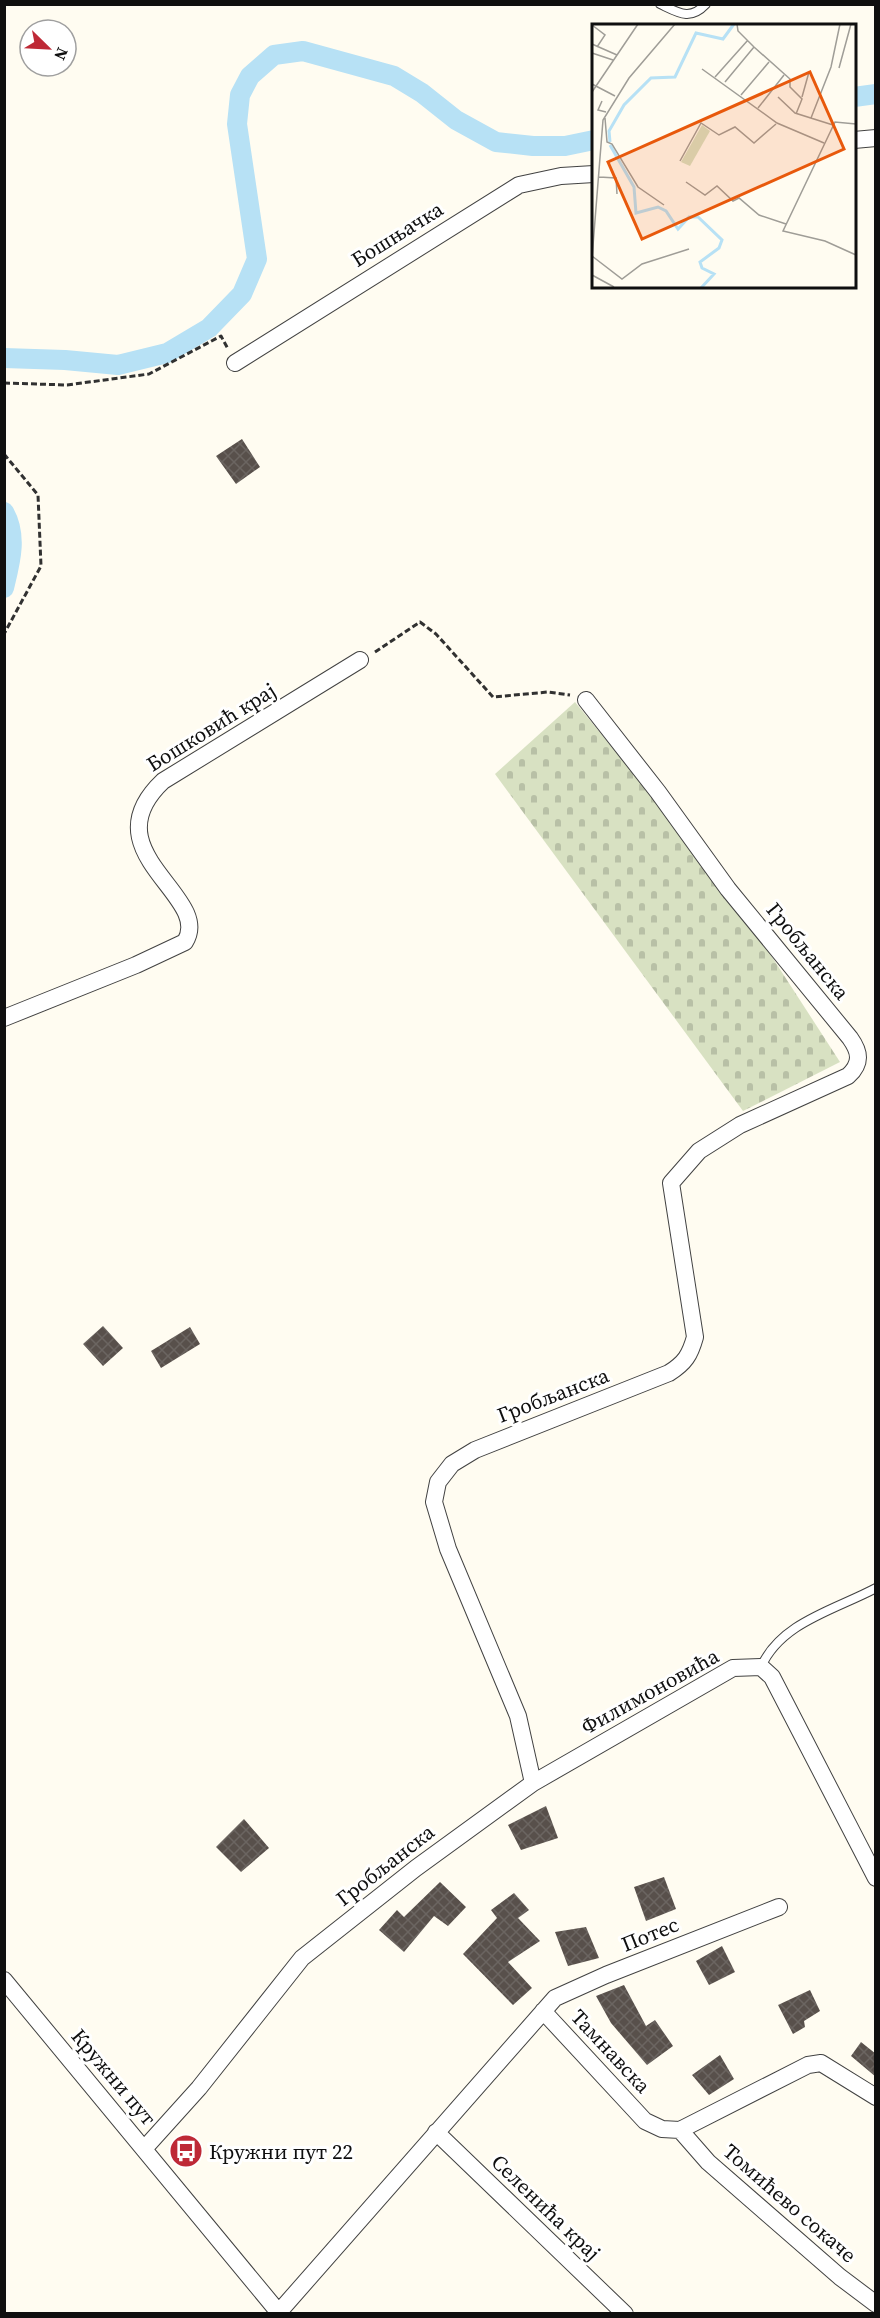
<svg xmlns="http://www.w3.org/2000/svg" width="880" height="2318" font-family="'Source Serif 4',serif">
  <defs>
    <pattern id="cemetery-stones" width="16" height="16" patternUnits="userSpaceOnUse" patternTransform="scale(1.5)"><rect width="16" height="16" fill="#d8e1c2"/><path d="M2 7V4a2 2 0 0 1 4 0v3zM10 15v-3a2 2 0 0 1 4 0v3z" fill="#b8c0a6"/></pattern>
    <pattern id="building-cross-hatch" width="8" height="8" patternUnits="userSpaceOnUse" patternTransform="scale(1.5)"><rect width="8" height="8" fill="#58504b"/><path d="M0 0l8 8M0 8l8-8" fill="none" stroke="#6b6561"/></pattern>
  </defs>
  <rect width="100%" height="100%" fill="#fffcf1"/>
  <path fill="url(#cemetery-stones)" d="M575,702L728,889L840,1062L743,1111L495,774Z"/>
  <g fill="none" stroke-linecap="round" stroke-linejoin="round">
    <path stroke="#b7e1f5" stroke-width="20" d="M854,97L876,94
      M4,358L65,360L118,365L167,353L209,328L242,294L257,259L237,124L240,95L250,76L274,55L303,51L394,76L422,93L456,120L496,142L533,146H565L594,140
      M4,512C18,536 10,563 4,588"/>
  </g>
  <path fill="url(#building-cross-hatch)" d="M242,439L260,467L236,484L216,456Z
    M103,1326L123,1348L103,1366L83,1344Z
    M190,1327L200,1344L161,1368L151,1351Z
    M546,1806L558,1838L521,1850L508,1825Z
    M244,1819L269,1848L241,1872L216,1847Z
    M664,1877L676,1909L646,1921L634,1887Z
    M440,1882L466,1907L448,1926L434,1916L404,1952L379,1930L397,1910L404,1917Z
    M514,1893L529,1910L518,1918L540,1941L508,1962L532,1988L513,2005L463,1954L497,1918L491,1910Z
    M586,1927L599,1958L568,1966L555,1932Z
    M722,1946L735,1972L709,1985L696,1961Z
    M624,1985L646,2026L655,2020L673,2046L647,2065L611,2023L596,1996Z
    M810,1990L820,2011L804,2021L805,2027L793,2034L778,2005Z
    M861,2042L876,2054V2077L851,2056Z
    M720,2055L734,2079L709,2095L692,2075Z"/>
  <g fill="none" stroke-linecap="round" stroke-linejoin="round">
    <defs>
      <path id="service" d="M660,4C679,13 690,21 706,4
        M761,1667C781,1622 835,1610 876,1588"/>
      <path id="minor" d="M854,140L876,138
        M235,363L519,185L561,176L594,174
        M4,1018L136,965L185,942C214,896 88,852 163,781L360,660
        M533,1783L518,1716L448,1549L434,1502L438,1482L452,1464L475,1450L669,1373C685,1363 690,1355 695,1337L671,1183L699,1151L740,1125L848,1076C862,1063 860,1052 850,1038L728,889L658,792L586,700
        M4,1980L280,2314
        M543,2011L645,2121L662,2129L680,2130L808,2065L821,2063L876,2097
        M680,2130L708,2162L840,2277L876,2304
        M436,2132L625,2314
        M144,2149L199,2088L302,1958L416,1868L533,1783L733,1668L761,1667L772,1677L876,1878
        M279,2312L555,1998L606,1975L779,1907"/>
    </defs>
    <use href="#service" stroke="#424242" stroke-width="10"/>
    <use href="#minor" stroke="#424242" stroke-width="18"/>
    <path stroke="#313131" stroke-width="3" stroke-dasharray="6 3" stroke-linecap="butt" d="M4,383L67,385L149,374L221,336L228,349
      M4,454L38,495L41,566L4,634
      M375,652L420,622L436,634L493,697L548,692L570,695"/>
    <use href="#service" stroke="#fff" stroke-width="8"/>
    <use href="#minor" stroke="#fff" stroke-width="16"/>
  </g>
  <defs>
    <symbol id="bus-disc" viewBox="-11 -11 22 22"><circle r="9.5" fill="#be2936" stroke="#fff"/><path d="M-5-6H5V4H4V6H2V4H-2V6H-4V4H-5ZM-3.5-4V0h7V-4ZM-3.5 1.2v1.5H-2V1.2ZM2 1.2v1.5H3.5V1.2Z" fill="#fff"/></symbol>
  </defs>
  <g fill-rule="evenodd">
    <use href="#bus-disc" x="167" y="2132" width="38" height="38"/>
  </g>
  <g text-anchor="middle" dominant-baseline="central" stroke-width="6" stroke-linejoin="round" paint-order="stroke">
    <g font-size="21" fill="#0f0f0f" stroke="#fff">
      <text transform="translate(397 234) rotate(-32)">Бошњачка</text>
      <text transform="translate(211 727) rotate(-32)">Бошковић крај</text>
      <text transform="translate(808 951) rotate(51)">Гробљанска</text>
      <text transform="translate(553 1395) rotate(-21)">Гробљанска</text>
      <text transform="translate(650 1691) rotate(-29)">Филимоновића</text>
      <text transform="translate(385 1865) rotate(-38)">Гробљанска</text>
      <text transform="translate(650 1934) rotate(-22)">Потес</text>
      <text transform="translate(611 2051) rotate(47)">Тамнавска</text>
      <text transform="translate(114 2077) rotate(50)">Кружни пут</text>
      <text transform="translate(790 2203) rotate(41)">Томићево сокаче</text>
      <text transform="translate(546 2207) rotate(44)">Селенића крај</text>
    </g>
    <g font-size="21" fill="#0f0f0f" stroke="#fff" text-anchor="start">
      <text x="209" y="2151">Кружни пут 22</text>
    </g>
  </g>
  <g transform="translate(592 24)">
    <rect width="264" height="264" fill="#fffcf1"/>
    <path d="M110,101L118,107L98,142L89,138Z" fill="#d8e1c2"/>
    <path fill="none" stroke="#b7e1f5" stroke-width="3" d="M18,118L17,107L32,81L59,54L83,53L104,9L131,15L142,0M18,121L42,163L44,189L66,183L74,187L86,205L97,193H106L130,216L127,224L108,238L110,244L122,250L109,264"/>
    <path fill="none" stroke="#9f9d97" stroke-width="1.5" d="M145,0L146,7L162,23L198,55V63L210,75L204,90M0,1L13,11L5,23M0,20L25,31M0,29L21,36M247,44L259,0M110,45L185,99L232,119M123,53L156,16M133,58L162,23M0,60L23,72M0,68L46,0M149,71L177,38M186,73L203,89L241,101M210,73L217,48M10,77L6,86L14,88M166,84L192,51M13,94L15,118L20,120L46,163L72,181M219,94L239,43L248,0M264,100L243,98L191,207L233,217L264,231M88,137L109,99L127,111L143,103L162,119L184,100M7,153L24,154L25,170M94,158L113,171L125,162L141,177L147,174L167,191L194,200M0,232L30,255L50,240L97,225M0,234L11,96L37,54L83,0M0,251L22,263"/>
    <path fill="#e8590c" fill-opacity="0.15" stroke="#e8590c" stroke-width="3" d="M218,48L252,125L50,215L16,138Z"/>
    <rect width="264" height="264" fill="none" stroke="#0f0f0f" stroke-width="3"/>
  </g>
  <rect width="880" height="2318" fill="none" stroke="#0f0f0f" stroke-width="12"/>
  <g transform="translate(48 48) rotate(114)"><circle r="28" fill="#ffffff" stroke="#9f9f9f" stroke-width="1.5"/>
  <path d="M0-4.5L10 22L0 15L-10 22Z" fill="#be2936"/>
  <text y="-9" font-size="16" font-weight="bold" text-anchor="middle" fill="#0f0f0f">N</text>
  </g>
</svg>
